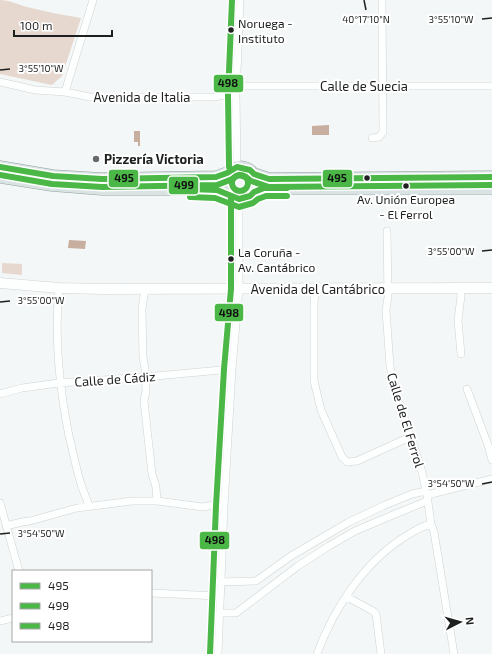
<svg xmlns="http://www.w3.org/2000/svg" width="492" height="654" font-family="'Exo 2',sans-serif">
  <rect width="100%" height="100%" fill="#f4f7f7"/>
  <path fill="#e6d8ce" d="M0,0C10,0 21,6 31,8C47,12 64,15 81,18L62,76L52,85L0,74Z
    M2,263L22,264V275L2,273Z"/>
  <path fill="#c7ae9e" d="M329,125V135H312V126Z
    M134,131H140V146H138V142H134Z
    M69,240L86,241L85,249L68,248Z"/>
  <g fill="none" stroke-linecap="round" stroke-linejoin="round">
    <defs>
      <path id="street" d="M0,82L35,90L65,92L90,97H214L225,95H236
        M237,86H492
        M65,92L93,0
        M372,138L379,137L383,132L382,0
        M237,167L236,95L240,0
        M387,231L388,297L386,310L390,366L396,393L421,468L427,495L431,524L434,532L454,654
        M59,288C54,339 59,386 69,436C73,452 76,468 81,484C83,491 87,499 89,506
        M145,289L142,309L143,357L145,369L146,391L144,401L152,474L156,487L157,501
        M315,289L314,305V381L321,410L342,457L347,462L357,461L410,437
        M460,289L461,296L458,320L461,354
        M467,389L488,445L492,460
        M0,394L22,388L59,383L145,377L232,369
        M427,495L492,479
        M0,503L19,571
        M6,526L22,522L30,521L77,508L132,501H157L203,507L213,505L224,506
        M220,582L256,581L291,556L349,522L385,505L412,494L426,491
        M151,593L219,596
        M347,597L373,611L376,614L381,654
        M220,613H236L298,566L329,546L355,531L388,517L427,501
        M0,621L13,618
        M218,654L224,506L232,369L239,289V199
        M317,654C334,608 364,562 406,536C414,531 422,526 431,524"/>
      <path id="secondary" d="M0,283L59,288L102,289L492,288"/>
      <path id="primary" d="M0,167L53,176L102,179L216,177L227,173
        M224 183a16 16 0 1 1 32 0a16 16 0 1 1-32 0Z
        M254,174L269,179L492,177
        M0,177L52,185L102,189H209L228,194
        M254,192L264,188H492"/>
    </defs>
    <use href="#street" stroke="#d0d3d3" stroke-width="8"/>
    <use href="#secondary" stroke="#d0d3d3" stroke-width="11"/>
    <use href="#primary" stroke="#93a1a1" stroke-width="13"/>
    <use href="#street" stroke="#fdfefe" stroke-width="7"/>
    <use href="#secondary" stroke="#fdfefe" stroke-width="10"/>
    <use href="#primary" stroke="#dae3e3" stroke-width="12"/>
    <defs>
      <path id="bus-1" d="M0,167L53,176L102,179L216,177L227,173L237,167L250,170L254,174L269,179L492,177
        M190,189L217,190L239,199L250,196L254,192L264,188H287"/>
      <path id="bus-2" d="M0,175L52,184L102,187L217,185L230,180L239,175L246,177L251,181L269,187L492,185
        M190,197L215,198L239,207L253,203L258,199L266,196H287"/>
      <path id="bus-3" d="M229,167L228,95L232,0
        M232 183a8 8 0 1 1 16 0a8 8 0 1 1-16 0Z
        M210,654L216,506L224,369L231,289V199"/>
    </defs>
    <use href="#bus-1" stroke="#fff" stroke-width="9"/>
    <use href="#bus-2" stroke="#fff" stroke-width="9"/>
    <use href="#bus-3" stroke="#fff" stroke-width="9"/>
    <use href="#bus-1" stroke="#4ab747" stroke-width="6"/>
    <use href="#bus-2" stroke="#4ab747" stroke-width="6"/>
    <use href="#bus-3" stroke="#4ab747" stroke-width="6"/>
  </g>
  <path fill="none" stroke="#1e2020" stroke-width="1.5" d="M364,0L366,10M482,19L492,18M0,70L10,69M482,251L492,250M0,302L10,301M482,484L492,482M0,534L10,533"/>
  <g fill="#1e2020" stroke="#fff" stroke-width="1.5">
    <circle cx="231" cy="30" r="3.5"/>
    <circle cx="367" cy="178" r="3.5"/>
    <circle cx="406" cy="186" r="3.5"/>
    <circle cx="231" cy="259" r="3.5"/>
  </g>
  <circle fill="#696b6b" stroke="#fff" stroke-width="1.5" cx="96" cy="159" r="4"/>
  <g text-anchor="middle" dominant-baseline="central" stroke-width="4" stroke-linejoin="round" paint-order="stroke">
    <g font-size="12" fill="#1e2020" stroke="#fff" text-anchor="start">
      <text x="238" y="23">Noruega -<tspan x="238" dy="15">Instituto</tspan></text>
      <text x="406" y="199" text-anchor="middle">Av. Unión Europea<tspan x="406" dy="15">- El Ferrol</tspan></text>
      <text x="238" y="252">La Coruña -<tspan x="238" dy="15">Av. Cantábrico</tspan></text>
    </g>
    <g font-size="13" fill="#1e2020" stroke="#fff">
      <text x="364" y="86">Calle de Suecia</text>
      <text x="142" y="97">Avenida de Italia</text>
      <text x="318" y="289">Avenida del Cantábrico</text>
      <text transform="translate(115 379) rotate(-4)">Calle de Cádiz</text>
      <text transform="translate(406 420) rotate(73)">Calle de El Ferrol</text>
    </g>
    <g font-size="13" font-weight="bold" fill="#1e2020" stroke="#fff" text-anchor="start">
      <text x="104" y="159">Pizzería Victoria</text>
    </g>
  </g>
  <g font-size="10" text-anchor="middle" fill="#1e2020" stroke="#fff" stroke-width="4" stroke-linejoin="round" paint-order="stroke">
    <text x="451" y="23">3°55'10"W</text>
    <text x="366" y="23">40°17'10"N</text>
    <text x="41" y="72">3°55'10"W</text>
    <text x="451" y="255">3°55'00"W</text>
    <text x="41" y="304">3°55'00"W</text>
    <text x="451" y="487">3°54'50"W</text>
    <text x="41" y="537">3°54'50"W</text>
  </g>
  <g stroke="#fff" stroke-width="1.5">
    <rect x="213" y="74" width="31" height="19" rx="4" fill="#4ab747"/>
    <rect x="322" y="169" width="31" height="19" rx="4" fill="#4ab747"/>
    <rect x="108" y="169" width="31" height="19" rx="4" fill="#4ab747"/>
    <rect x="168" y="176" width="31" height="19" rx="4" fill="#4ab747"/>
    <rect x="214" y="303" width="30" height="19" rx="4" fill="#4ab747"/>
    <rect x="199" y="531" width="31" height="19" rx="4" fill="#4ab747"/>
  </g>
  <g font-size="11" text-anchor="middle" font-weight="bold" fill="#111">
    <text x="228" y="87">498</text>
    <text x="337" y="182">495</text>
    <text x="124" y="182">495</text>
    <text x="184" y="189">499</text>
    <text x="229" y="317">498</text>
    <text x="215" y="544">498</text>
  </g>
  <rect x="12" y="570" width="140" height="72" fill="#ffffff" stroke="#a5a6a6"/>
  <rect x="20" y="583" width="20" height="6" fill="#4ab747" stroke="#a5a6a6"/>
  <text x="48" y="590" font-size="12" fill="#1e2020">495</text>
  <rect x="20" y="603" width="20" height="6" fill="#4ab747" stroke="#a5a6a6"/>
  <text x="48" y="610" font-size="12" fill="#1e2020">499</text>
  <rect x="20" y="623" width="20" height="6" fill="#4ab747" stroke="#a5a6a6"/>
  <text x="48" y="630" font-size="12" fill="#1e2020">498</text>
  <g transform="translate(460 622) rotate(84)" stroke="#ffffff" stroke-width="3" paint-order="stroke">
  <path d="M0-3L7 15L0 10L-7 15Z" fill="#1e2020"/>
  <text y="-6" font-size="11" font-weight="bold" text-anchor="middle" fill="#1e2020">N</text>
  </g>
  <path d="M14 30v6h98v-6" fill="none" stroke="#1e2020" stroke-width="2"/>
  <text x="20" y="30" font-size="12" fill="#1e2020" stroke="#ffffff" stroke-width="3" paint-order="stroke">100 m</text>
</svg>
